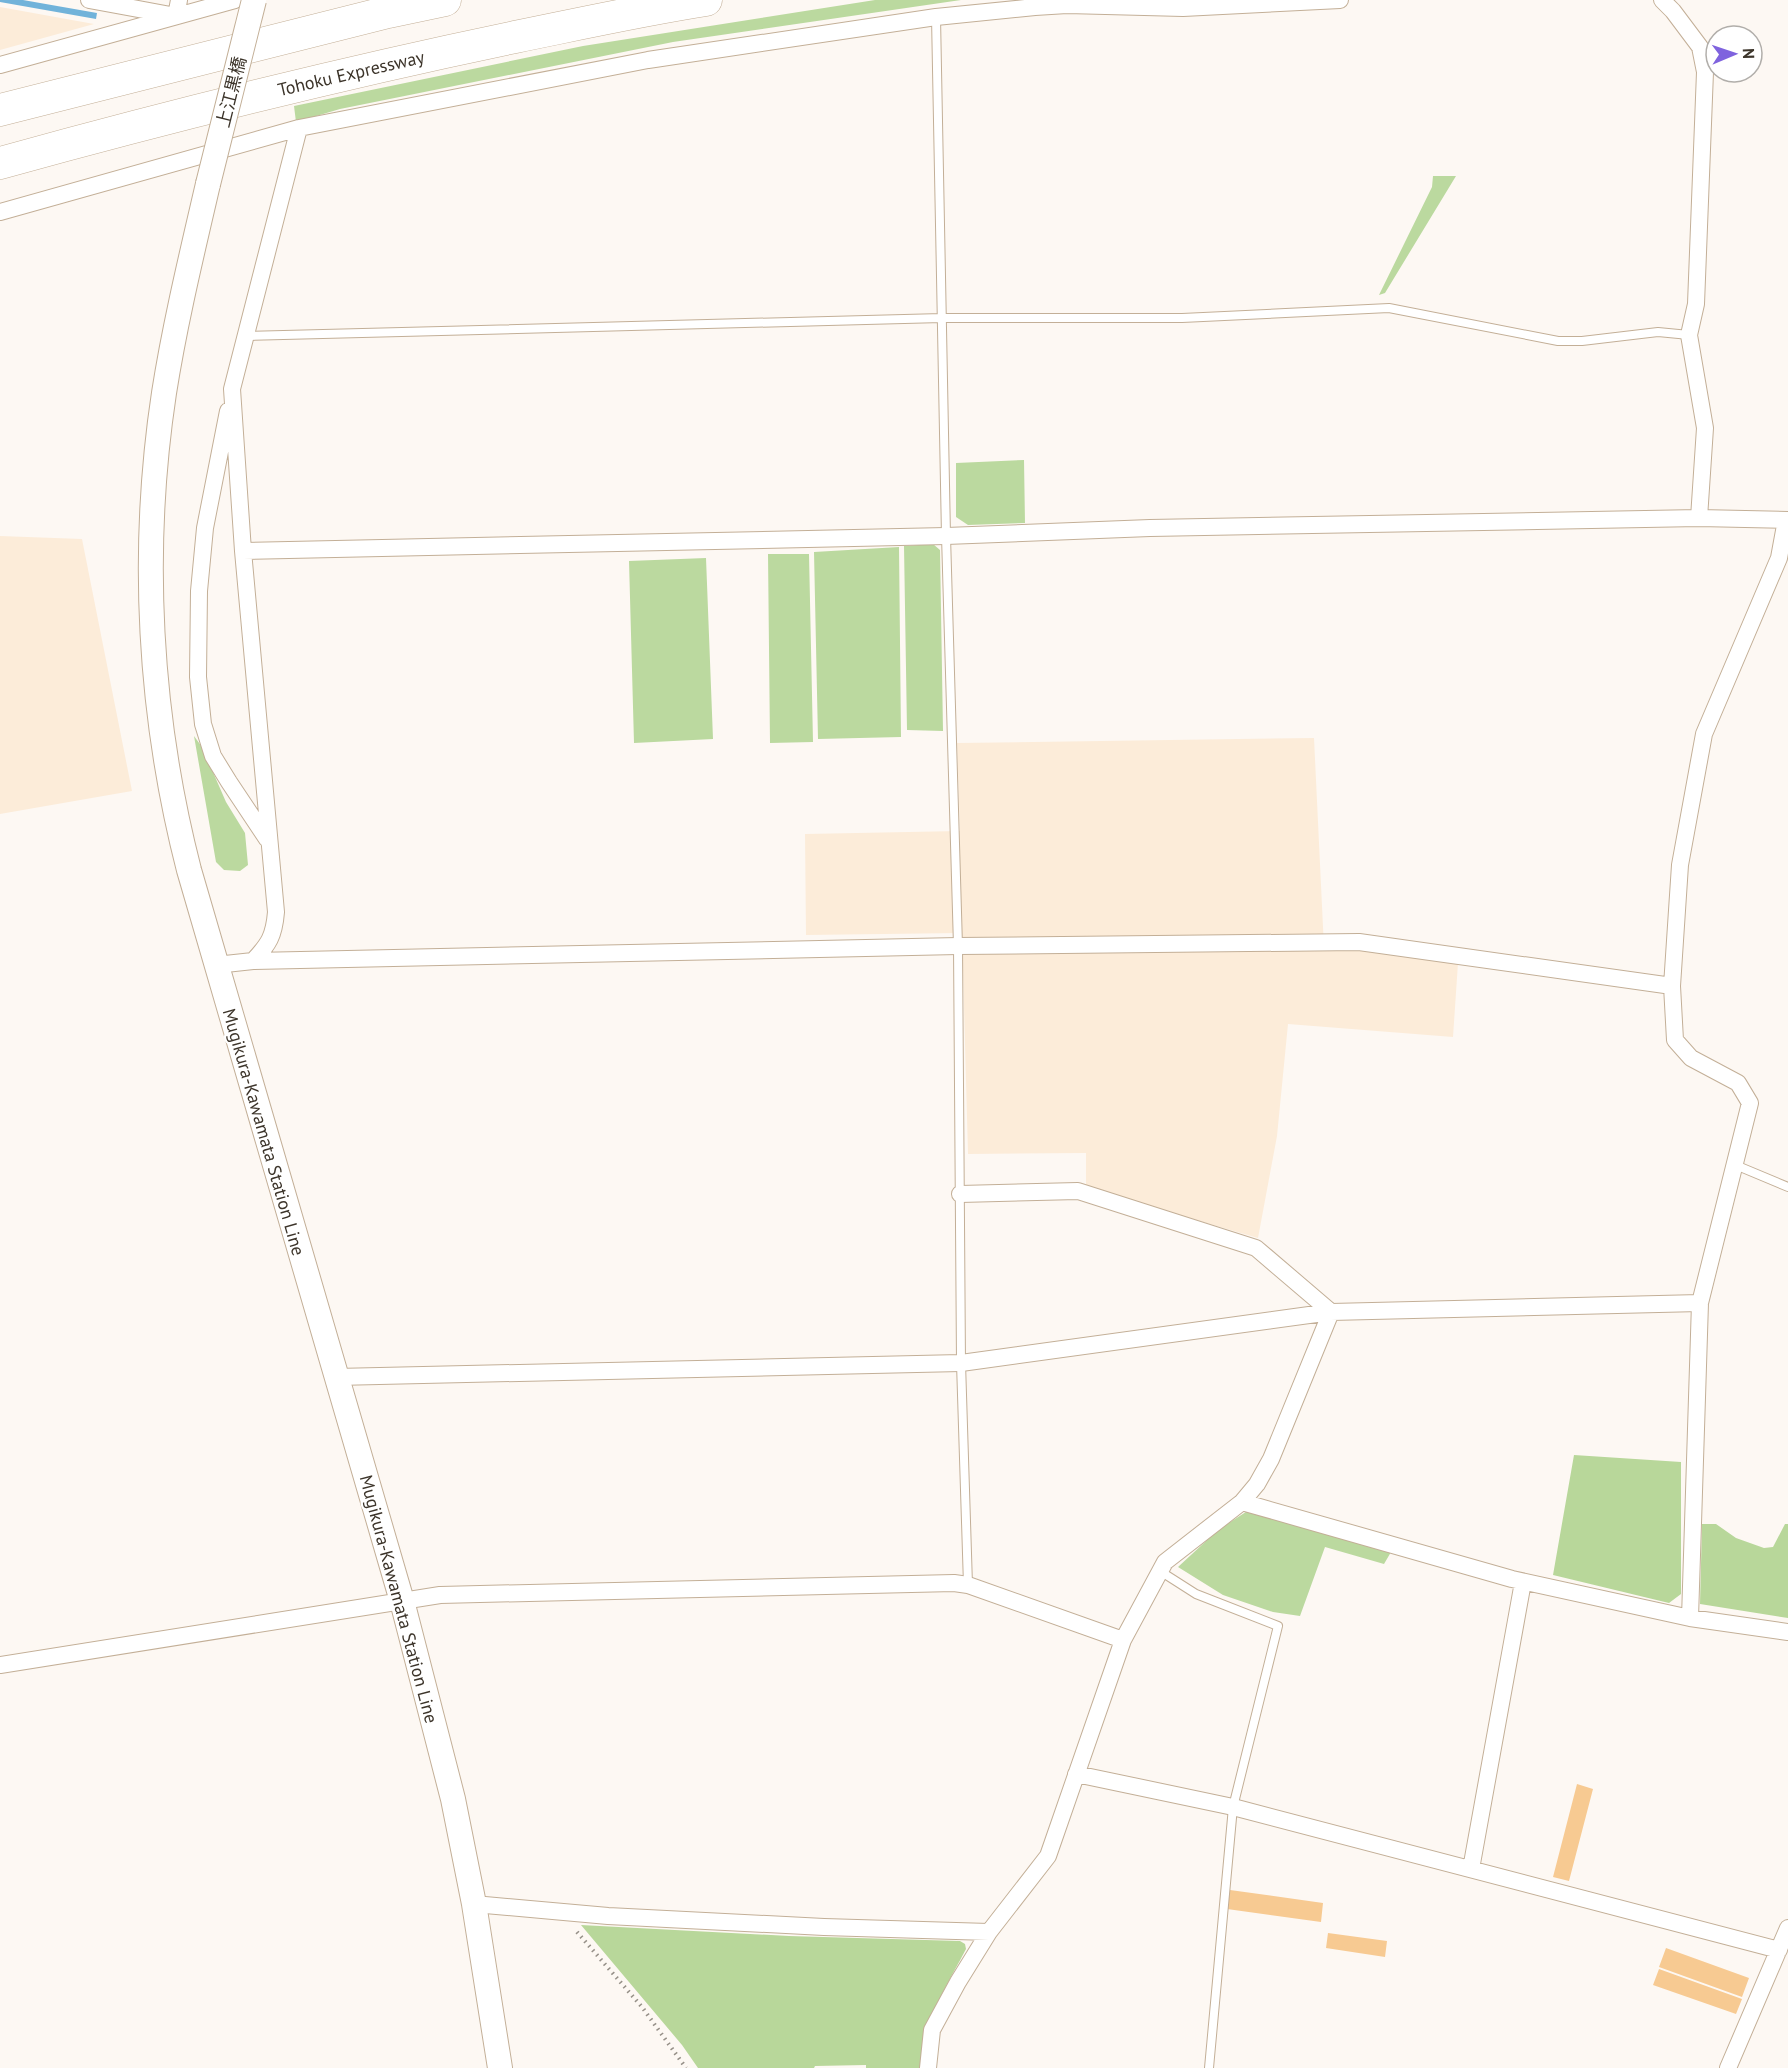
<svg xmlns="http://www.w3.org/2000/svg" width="1788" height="2068" font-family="'PT Sans','Noto Sans JP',sans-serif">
  <rect width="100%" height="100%" fill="#fdf8f3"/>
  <path fill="#fcecd9" d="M0,7L94,24L0,50Z
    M0,536L82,539L132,791L0,814Z
    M1314,738L1324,948L1359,947L1458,963L1453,1037L1288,1024L1277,1136L1258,1238L1086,1188V1153L968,1154L962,933L806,935L805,834L960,831L957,743Z"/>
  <path fill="#bbd99f" d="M875,0H961L673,42L340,109L296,122L294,106L583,46Z
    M1433,176H1456L1385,293L1379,295L1432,187Z
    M1024,460L1025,523L968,525L956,517V463Z
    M933,544L940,550L943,731L907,730L904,546Z
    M899,547L901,737L818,739L814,552Z
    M768,554H809L813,742L770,743Z
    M706,558L713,739L634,743L629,561Z
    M194,736L202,747L226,802L245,833L248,865L240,871L224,870L216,862Z
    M1249,1510L1391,1552L1384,1564L1325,1547L1300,1616L1273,1612L1223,1595L1178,1567L1218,1530Z"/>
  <path fill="#b8d79a" d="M1574,1455L1681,1462V1594L1669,1603L1553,1575Z
    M1702,1524H1716L1736,1538L1764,1548L1773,1547L1785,1524H1788V1618L1700,1604Z
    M581,1925L789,1936L960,1941L965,1944L966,1949C946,1987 922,2024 920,2068H866V2065L815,2066L814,2068H698L682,2045Z"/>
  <path fill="#71b3da" d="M0,0H23L97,13L96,19L0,2Z"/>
  <path fill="#f7ca92" d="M1577,1784L1593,1789L1569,1881L1553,1877Z
    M1230,1890L1323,1903L1321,1922L1227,1909Z
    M1328,1933L1387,1941L1385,1957L1326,1948Z
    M1666,1948L1749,1978L1742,1997L1659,1967Z
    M1659,1969L1742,1999L1736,2014L1653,1985Z"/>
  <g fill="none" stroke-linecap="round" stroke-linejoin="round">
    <defs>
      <path id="service" d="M936,17L946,536L958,946L961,1363L968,1585
        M248,336L942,318H1182L1389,308L1558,341H1582L1658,332L1689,335
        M1733,1164L1788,1187
        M1160,1571L1196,1594L1278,1626L1233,1807L1209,2068"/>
      <path id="minor" d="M89,0L176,16L179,0
        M1662,0L1673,11L1700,47L1705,72L1696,304L1689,335L1705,428L1699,518
        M0,65L235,0
        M0,212L299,128L648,60L936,17L1035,7L1067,5L1183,8L1340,0
        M228,411L205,528L199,591L198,677L203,724L213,756L229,782L267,839
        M243,551L946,536L1150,528L1699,518L1788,520
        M253,961C269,944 274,936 276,912L243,551L232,389L299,128
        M216,965L253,961L958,946L1359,942L1672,986
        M336,1377L961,1363L1331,1312L1700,1303
        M1242,1502L1512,1579L1690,1618L1788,1632
        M1690,1618L1700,1303L1750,1103L1738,1083L1691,1058L1675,1040L1672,986L1680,865L1704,734L1779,558L1786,520
        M0,1665L440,1595L954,1583L968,1585L1123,1640
        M1076,1774L1233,1807L1779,1950
        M1471,1869L1523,1582
        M474,1904L608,1916L824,1927L989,1932
        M928,2068L932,2030L958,1982L989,1932L1048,1856L1123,1640L1165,1562L1242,1502L1257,1484L1271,1459L1331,1312L1256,1248L1078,1191L960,1194
        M1728,2068L1788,1928"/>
      <path id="secondary" d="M208,184C192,253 175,323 164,393C140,551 149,715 189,870L402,1601L453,1799L474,1904L500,2068"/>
      <path id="motorway" d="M0,110L388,12L445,0
        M0,163C170,116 342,73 515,37C579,24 642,10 706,0"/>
    </defs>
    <use href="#service" stroke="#c3af97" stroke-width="10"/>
    <use href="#minor" stroke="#c3af97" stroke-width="18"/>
    <use href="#secondary" stroke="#c3af97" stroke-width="26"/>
    <use href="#motorway" stroke="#c3af97" stroke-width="33"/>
    <path stroke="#969088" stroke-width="4" stroke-dasharray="1.5 4.5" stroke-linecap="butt" d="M577,1932L642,2007L686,2068"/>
    <use href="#service" stroke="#fff" stroke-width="8"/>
    <use href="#minor" stroke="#fff" stroke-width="16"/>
    <use href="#secondary" stroke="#fff" stroke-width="24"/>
    <use href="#motorway" stroke="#fff" stroke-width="32"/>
    <defs>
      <path id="secondary-bridge" d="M208,184L254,0"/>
    </defs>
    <use href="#secondary-bridge" stroke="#c3af97" stroke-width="26" stroke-linecap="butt"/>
    <use href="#secondary-bridge" stroke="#fff" stroke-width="24"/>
  </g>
  <g text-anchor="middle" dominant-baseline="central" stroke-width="4.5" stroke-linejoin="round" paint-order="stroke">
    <g font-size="18" fill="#3c342a" stroke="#fff">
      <text transform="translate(351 73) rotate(-13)">Tohoku Expressway</text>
      <text transform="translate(231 92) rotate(-76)">上江黒橋</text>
      <text transform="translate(264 1132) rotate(74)">Mugikura-Kawamata Station Line</text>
      <text transform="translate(399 1599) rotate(75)">Mugikura-Kawamata Station Line</text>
    </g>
  </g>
  <g transform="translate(1734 54) rotate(88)"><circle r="28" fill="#ffffff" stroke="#b1aeaa" stroke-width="1.5"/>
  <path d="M0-4.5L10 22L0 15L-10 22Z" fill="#7f63de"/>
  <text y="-9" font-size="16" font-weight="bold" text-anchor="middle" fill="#3c342a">N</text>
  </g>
</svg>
